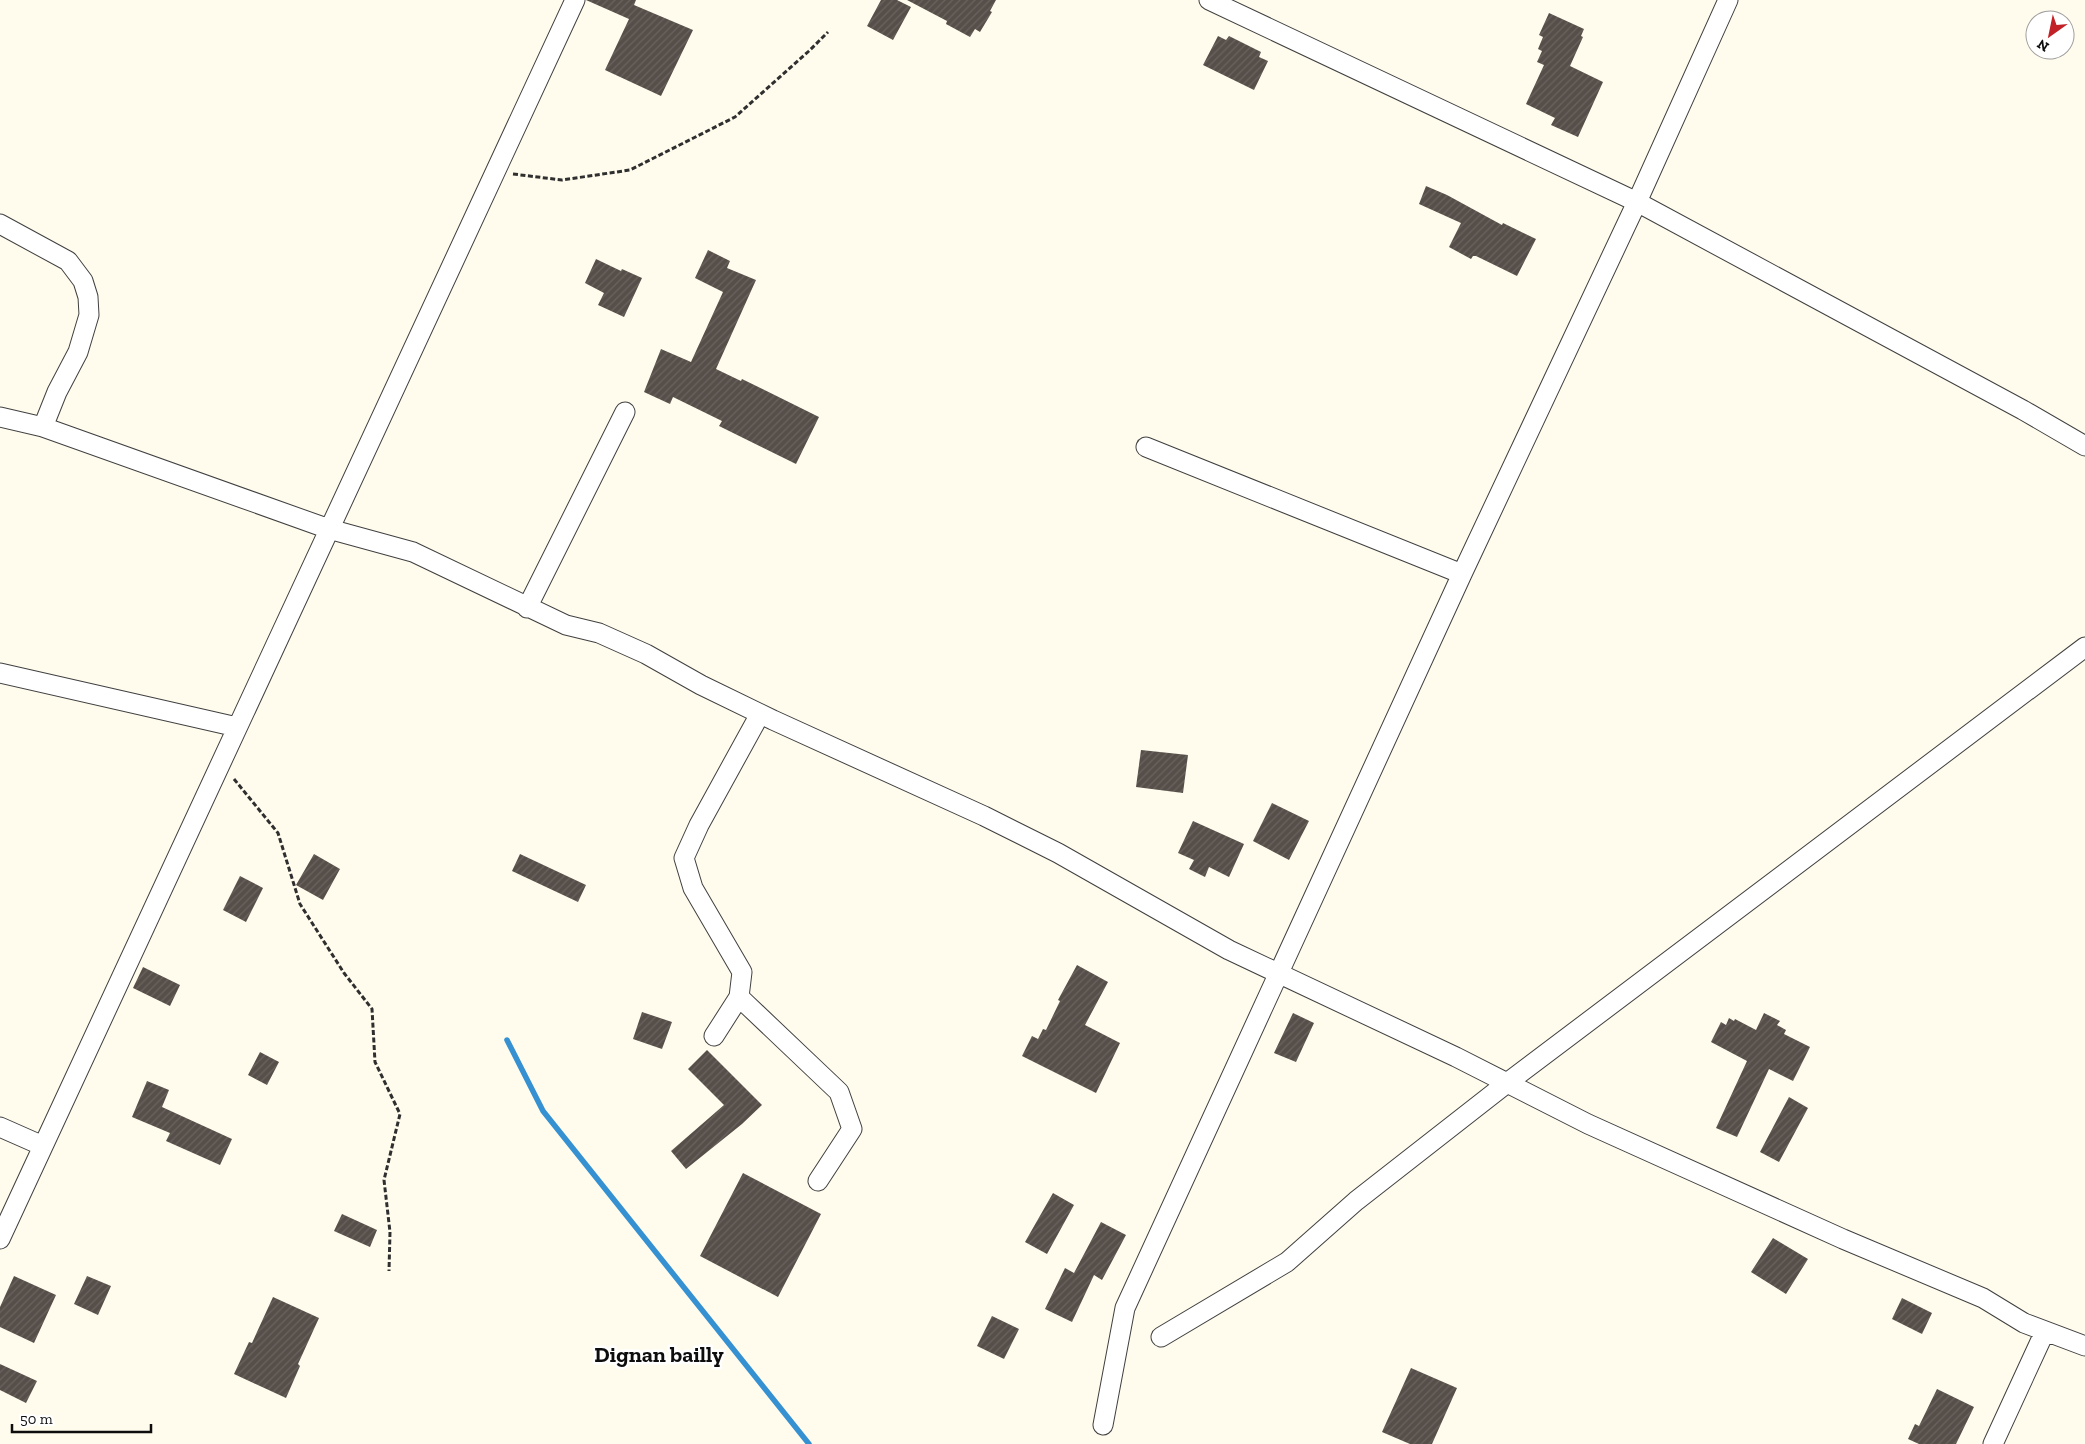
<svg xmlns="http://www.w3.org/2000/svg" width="2085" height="1444" font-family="'Zilla Slab',serif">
  <defs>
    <pattern id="building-hatch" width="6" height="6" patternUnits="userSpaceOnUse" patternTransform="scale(1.25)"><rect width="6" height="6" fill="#564e49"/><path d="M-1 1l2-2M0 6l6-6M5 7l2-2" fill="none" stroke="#69635f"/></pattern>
  </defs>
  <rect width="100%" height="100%" fill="#fffced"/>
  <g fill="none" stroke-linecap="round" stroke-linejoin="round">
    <path stroke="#3591d1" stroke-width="5.5" d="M507,1040L543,1111L809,1444"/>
  </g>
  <path fill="url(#building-hatch)" d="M586,0H636L634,5L693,30L661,96L605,70L629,19Z
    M881,0H897L911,7L893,40L867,26Z
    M907,0H996L990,11L992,12L980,32L975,29L970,37L946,24L947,21Z
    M1549,13L1584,29L1581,36L1583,37L1570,66L1603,82L1578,137L1551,125L1555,118L1526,104L1544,65L1537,62L1542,51L1538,49L1543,37L1539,35Z
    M1218,36L1226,40L1229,36L1261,52L1259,57L1268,61L1254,90L1203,65Z
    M1426,186L1447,195L1502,225L1503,223L1536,239L1517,276L1476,256H1473L1471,259L1449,247L1461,223L1419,204Z
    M708,250L730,261L727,268L756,280L716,369L741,381L742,379L819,417L796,464L719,426L722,421L673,397L670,404L644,392L661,349L691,362L723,292L695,278Z
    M596,259L621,271L622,269L642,278L624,317L598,305L604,293L585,283Z
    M1141,750L1188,755L1183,793L1136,787Z
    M1272,803L1309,821L1289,860L1253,841Z
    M1193,821L1244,844L1229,877L1209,867L1205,877L1189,869L1194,860L1178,853Z
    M314,854L340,869L323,900L296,885Z
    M520,854L586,885L578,902L512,871Z
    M240,876L263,888L246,922L223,910Z
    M1077,965L1108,982L1085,1025L1120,1043L1096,1093L1022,1056L1032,1036L1038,1039L1043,1029L1046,1030L1060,1001L1058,1000Z
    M143,967L180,985L170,1006L133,988Z
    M642,1012L672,1022L662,1049L633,1039Z
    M1293,1013L1314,1023L1296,1062L1274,1053Z
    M1764,1013L1780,1021L1777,1025L1786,1030L1784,1034L1810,1047L1793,1081L1769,1069L1737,1137L1716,1128L1747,1061L1711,1042L1721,1022L1726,1025L1729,1018L1734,1021L1735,1019L1756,1030Z
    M707,1050L762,1105L742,1124L686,1169L671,1151L724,1105L688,1069Z
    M260,1052L279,1062L267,1085L248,1075Z
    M147,1081L169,1090L162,1107L232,1139L220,1165L166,1141L170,1133L132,1117Z
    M1789,1097L1808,1108L1779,1162L1760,1152Z
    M743,1173L821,1214L778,1297L700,1256Z
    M1053,1193L1074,1205L1047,1254L1025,1242Z
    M342,1214L377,1230L370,1247L334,1231Z
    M1101,1222L1126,1235L1102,1280L1094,1275L1072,1322L1045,1309L1065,1268L1074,1273Z
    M1773,1238L1808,1259L1786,1294L1751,1272Z
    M14,1276L56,1295L34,1343L0,1327V1307Z
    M87,1276L111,1286L98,1315L74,1304Z
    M273,1297L319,1318L298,1364L300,1366L286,1398L234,1374L249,1342L252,1343Z
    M1902,1298L1932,1313L1922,1334L1892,1319Z
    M992,1316L1019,1329L1004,1359L977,1346Z
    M0,1364L37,1381L26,1403L0,1390Z
    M1411,1368L1457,1388L1432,1444H1410L1382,1432Z
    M1937,1389L1974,1407L1956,1444H1919L1908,1439L1915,1424L1919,1426Z"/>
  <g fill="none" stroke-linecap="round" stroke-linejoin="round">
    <defs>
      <path id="minor" d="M1209,0L1637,202L2023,410L2085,446
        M0,224L68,261L83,281L88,297L89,315L78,352L57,392L43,427
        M0,417L43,427L329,529L413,552L566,625L599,633L646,654L701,685L773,720L984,816L1058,853L1229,950L1456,1057L1588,1124L1843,1239L1983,1298L2024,1323L2085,1346
        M1146,447L1462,574
        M527,608L625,412
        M0,673L237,727
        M739,997L839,1092L852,1129L818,1181
        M714,1036L739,997L742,972L693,888L684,858L699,825L760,714
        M0,1127L43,1146
        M0,1239L575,0
        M1161,1337L1287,1262L1356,1201L1507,1083L2085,647
        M1103,1425L1125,1308L1462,574L1637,202L1728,0
        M1993,1444L2045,1331"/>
    </defs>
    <use href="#minor" stroke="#404040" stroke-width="21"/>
    <path stroke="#2f2f2f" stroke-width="3" stroke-dasharray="5 2.5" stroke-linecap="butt" d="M513,174L562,180L630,170L735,117L809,51L828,32
      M234,779L278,833L300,904L344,973L372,1009L375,1062L400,1114L384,1180L390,1232L389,1271"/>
    <use href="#minor" stroke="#fff" stroke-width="19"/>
  </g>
  <g text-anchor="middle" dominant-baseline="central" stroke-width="5" stroke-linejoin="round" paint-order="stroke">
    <g font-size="22" font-weight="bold" fill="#0d0d0d" stroke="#fff">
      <text x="659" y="1354">Dignan bailly</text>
    </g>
  </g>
  <g transform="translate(2050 35) rotate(213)"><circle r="24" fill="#ffffff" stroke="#9e9e9e"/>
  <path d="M0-4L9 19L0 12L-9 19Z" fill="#c12127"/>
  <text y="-8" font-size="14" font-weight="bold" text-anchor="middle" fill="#0d0d0d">N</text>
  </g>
  <path d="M12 1424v8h139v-8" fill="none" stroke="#0d0d0d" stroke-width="2.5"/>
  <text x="20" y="1424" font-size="15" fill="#0d0d0d" stroke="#ffffff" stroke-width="4" paint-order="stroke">50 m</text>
</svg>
